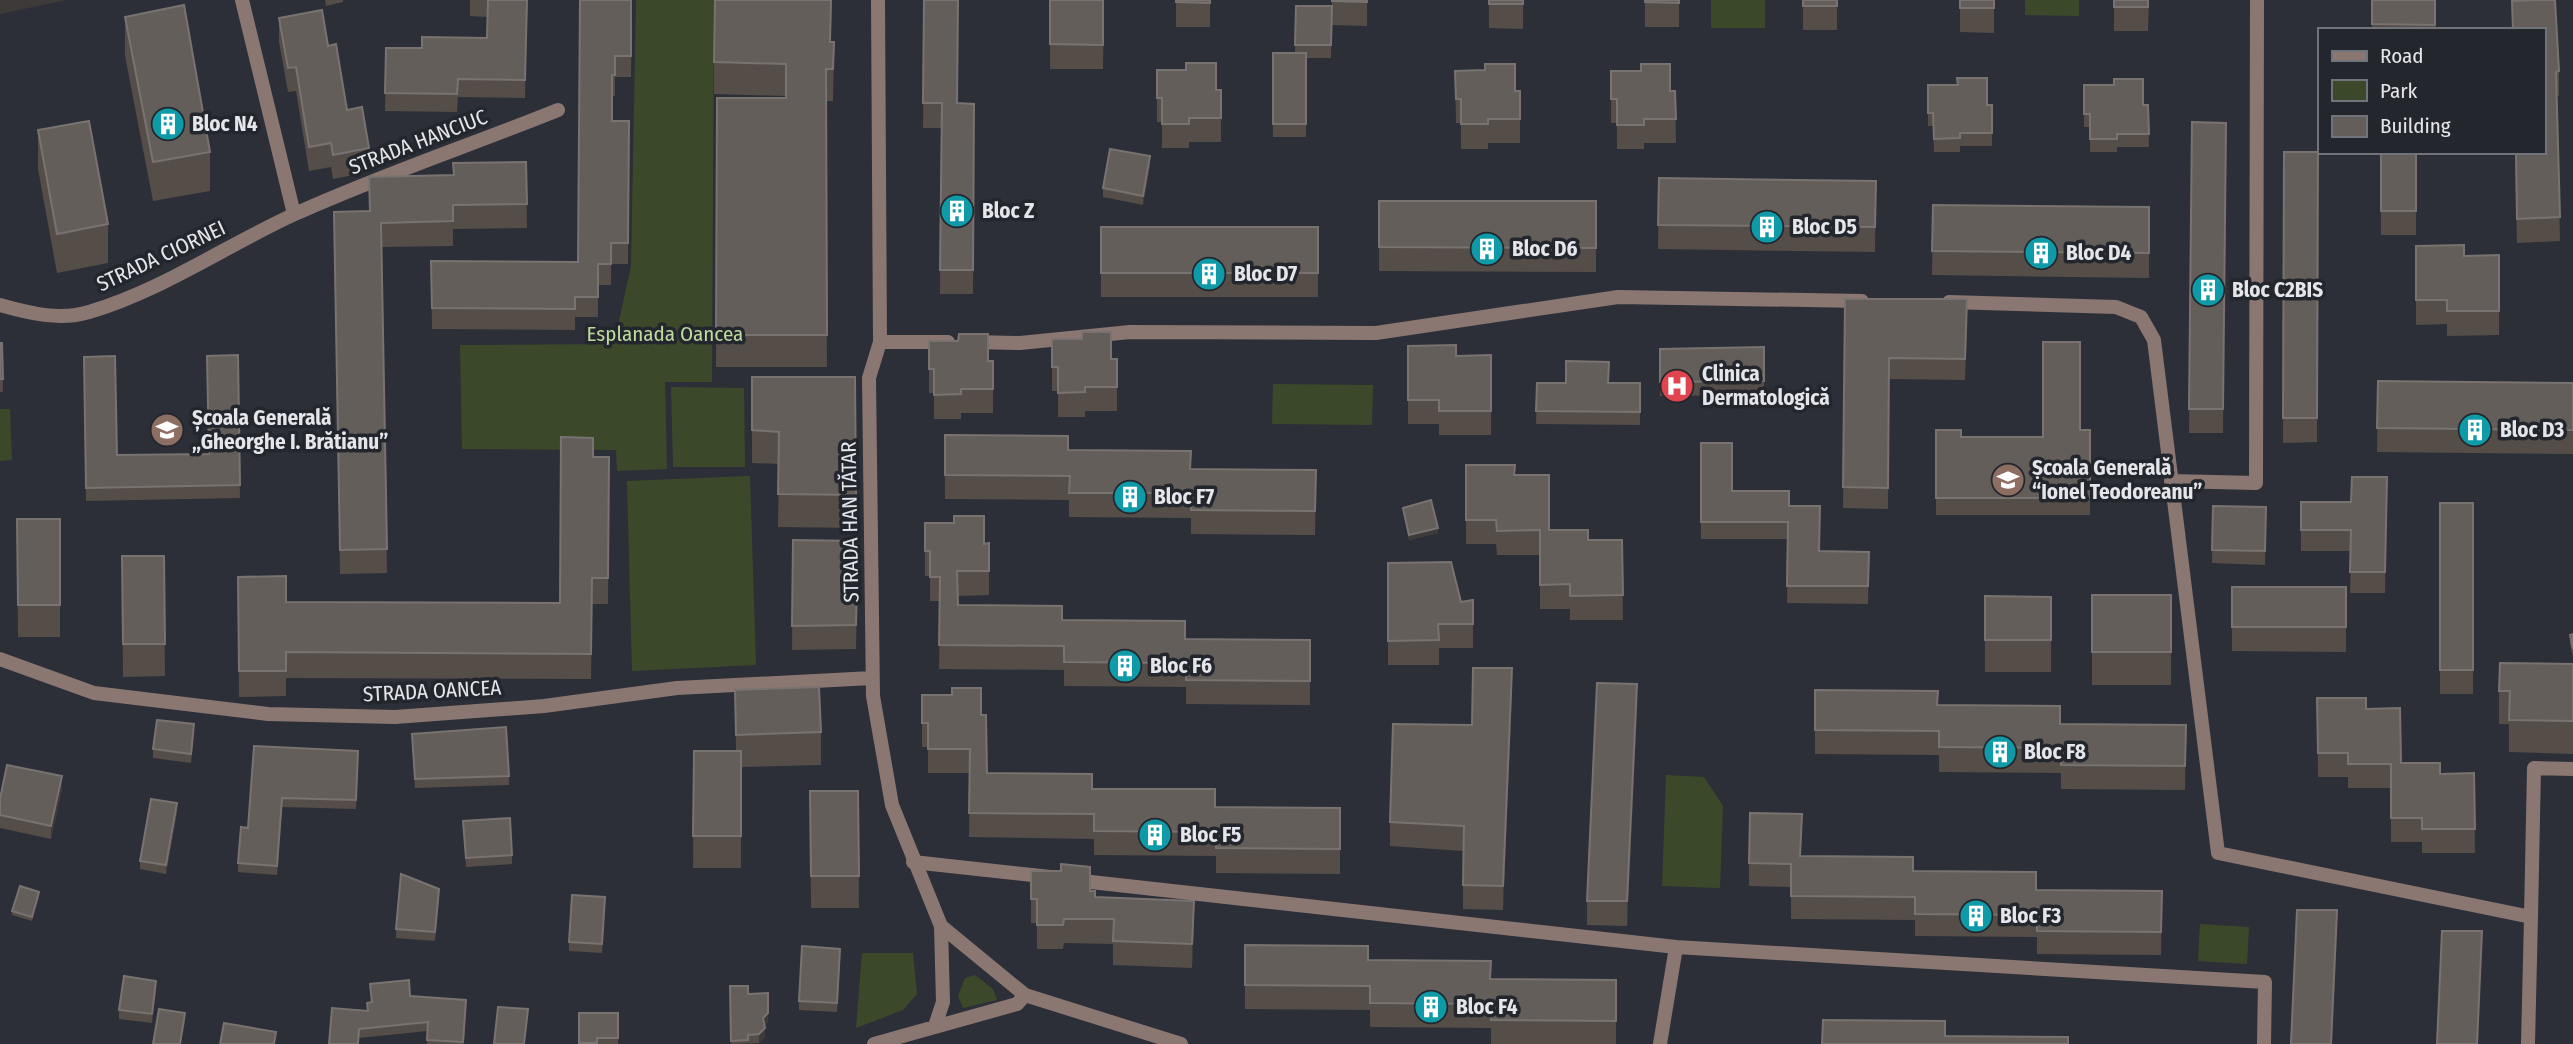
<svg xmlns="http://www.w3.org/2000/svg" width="2573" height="1044" font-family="'Fira Sans Condensed',sans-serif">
  <rect width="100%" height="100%" fill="#2c2f37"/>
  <path fill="#3b492a" d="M636,0H714L712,382H665L667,469L617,471L616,450L462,449L460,345L614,344L631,266Z
    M1711,0H1765V28H1711Z
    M2025,0H2079V16L2025,15Z
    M1273,384L1373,385L1372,425L1272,424Z
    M671,387L744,388L745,467H673Z
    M10,409L12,460L0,461V409Z
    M750,476L756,665L632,671L627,481Z
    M1666,775L1704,777L1723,806L1720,888L1662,886Z
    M2200,924L2249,927L2247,964L2198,961Z
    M862,953H913L917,994L903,1010L856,1028Z
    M975,975L993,989L997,1000L963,1008L958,996L965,978Z"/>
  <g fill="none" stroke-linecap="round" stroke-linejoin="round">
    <path stroke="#8a7772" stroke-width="14" d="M242,0L294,214
      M1949,302L2116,307L2141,317L2154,340L2218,853L2531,917L2528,1044
      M0,305C28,313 60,321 89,312C161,291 227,245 295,214C381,175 471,145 558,110
      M880,342H948
      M969,342L1020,343L1130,332L1376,333L1618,297L1862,301
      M2171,481L2256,483L2257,0
      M913,862L1050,877
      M1073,880L1676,947L2265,982L2264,1044
      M2531,917L2534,768L2573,769
      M935,1026L943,1002L941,926
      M874,1044L1017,1004L1025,995
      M1660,1044L1676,947"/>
    <path stroke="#8a7772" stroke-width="14" d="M878,0L880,342L869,378L873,696L892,805L941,926L1025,995L1181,1044
      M0,659L94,693L268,714L395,717L544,706L677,688L872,678"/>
  </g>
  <path fill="#554d48" d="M325,0H343V2L326,6Z
    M470,0H527L525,98L458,97L457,112L385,111L386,48H422L487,38V17L470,16Z
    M580,0H632L631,77H615V96H612V121H629L628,264H611V285H598V317H575V330L432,329L431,261L578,262Z
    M924,0L958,103L974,104L973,294H940L941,128H923Z
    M1050,0H1104L1103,69H1050Z
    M1176,0H1210V27H1176Z
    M1332,0H1367V26L1332,25Z
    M1489,0H1523V29L1489,28Z
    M1645,0H1679V27H1645Z
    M1803,0H1837V30H1803Z
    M1960,0H1994V33L1960,32Z
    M2114,0H2149L2148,31H2114Z
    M2372,0H2435V30H2372Z
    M2535,0H2555L2559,71V96H2557L2560,241L2517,243L2515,152H2543V30H2512V1Z
    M1296,6H1332L1331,58H1306V137H1273V53H1295Z
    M125,17L210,152V191L153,201L125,56Z
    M279,18L328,46L347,110L369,148V172L333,179L331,167L309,171L296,91L288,92L279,42Z
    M831,42H834L833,101H826L827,367H716L717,98H786V96L714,94V62Z
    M1157,70L1216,90H1221V142H1189V148H1162V122H1157Z
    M1455,71L1515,91H1520V143H1488V149H1461V123H1456Z
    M1611,71L1670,91H1675L1676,143H1644V149H1617V123H1611Z
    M1928,85H1958L1987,105H1992V146H1960V152H1934L1933,126H1928Z
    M2084,85L2143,105H2148L2149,147H2117V152H2090V127H2084Z
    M2192,122L2226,123L2223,433H2189Z
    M38,130L108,224V263L57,273L38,169Z
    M2284,152H2318L2317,442L2283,443Z
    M2381,152H2416V235H2381Z
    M526,162L527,228L453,229V246L382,247L387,573L340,574L334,236L370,211L454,175Z
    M1150,165L1143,205L1103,197V188Z
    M1659,178L1876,181L1875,252L1658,249Z
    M1379,201H1596V272L1379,271Z
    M1933,205L2149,207V278L1932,275Z
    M1101,227H1318V297H1101Z
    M2416,246L2464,256L2499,255V335L2447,336V324L2416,325Z
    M1845,299L1967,320L1965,380L1889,379L1888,509L1843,508Z
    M1052,339L1111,359H1117V411H1085V417H1058V391H1052Z
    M929,341L988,361H993V413H961V419H934V393H929Z
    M0,343H2L3,392H0Z
    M1408,346L1456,356L1491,355V435H1439V424H1408Z
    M1764,347V395L1660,396V349Z
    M238,355L240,498L86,501L84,357L117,455L208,454Z
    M752,377H855L856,528L778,527L779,464L752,463Z
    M2378,381L2573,383V454L2377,452Z
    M1537,383H1640V425L1536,424Z
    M1936,430L1961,437H2043L2080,430H2090V515H1936Z
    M945,435L1068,450L1191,469L1316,470L1315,535L1191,534V518L1069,517V500L945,499Z
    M1701,443L1732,491L1789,506L1819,551L1869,552L1868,604L1787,603L1788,539H1701Z
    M593,457H609L608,604H592L591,679L286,678V696L239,697L238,577L286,602L560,603Z
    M1466,465L1514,475L1549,530L1588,540H1622L1623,620H1570V609H1540V555H1497L1496,544H1466Z
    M2387,477L2385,593H2350L2351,551H2301V502H2351Z
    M2440,503H2473V694H2440Z
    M2213,506L2266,507L2265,565L2212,563Z
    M1403,508L1438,533L1409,540L1403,512Z
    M17,519H60V637H18Z
    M925,523L984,544L989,543V595L958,596V605L1185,639L1310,640V705L1186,704V687L1064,686V670L939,669L940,601H930V576H925Z
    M793,540L858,541L856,649L792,650Z
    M122,556H164L165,676L123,677Z
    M1388,563L1461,602L1473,600V648H1439V665H1388Z
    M2232,587H2346V652L2232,651Z
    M2092,595H2171V685H2092Z
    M1985,596L2051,597V672H1985Z
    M2573,634V657L2570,644V635Z
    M2573,664V754L2509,752V724H2499V691Z
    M735,690L821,732V765L741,767V868H693L694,751H736Z
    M1815,690L1938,705L2060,724L2186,725L2185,790L2061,789V773L1939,772V755L1815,754Z
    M1512,693L1503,910L1463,909V851L1390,846V822L1472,725Z
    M922,695L981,715L987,773L1215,807L1340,808V874L1216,873V856L1094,855V839L969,837L970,773H928V747H922Z
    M2317,698L2366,709L2401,763L2440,774L2474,773L2475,853H2422V842H2391V788H2348V777H2318Z
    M1637,708L1627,926L1587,925V901Z
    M194,733L191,763L153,758V749Z
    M412,742L509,776V785L415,788Z
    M254,746L358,751L356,809L282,807L277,875L238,872V863L248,828Z
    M62,789L51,839L0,828V799Z
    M810,791H858L859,908H811Z
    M177,812L166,874L140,869V861Z
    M463,821L512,855V864L466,867Z
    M1801,856L1913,871L2036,890L2162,891L2161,955L2037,954V937L1915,936V920L1791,919V887L1749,886V863Z
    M1031,871L1090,891L1095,897L1194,925L1192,968L1113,965V944L1064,943L1063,949H1037V923H1031Z
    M39,897L32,921L12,915V911Z
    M439,898L435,941L396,938V929Z
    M605,905L602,953L569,951V942Z
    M1245,945L1368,960L1491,979L1616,980V1044H1491V1028L1370,1027V1010L1245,1009Z
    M840,958L837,1012L799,1010V1001Z
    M370,984L410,996L466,1000L464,1044H427V1031L359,1038L329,1044L367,1011V1003L371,1002Z
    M730,986L748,994L768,1022L765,1025V1037L759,1043L731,1044Z
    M156,990L152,1023L119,1019V1010Z
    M579,1013H618V1044H579Z"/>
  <path fill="#3e3a3a" d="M0,0H67L0,14Z
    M831,0H832L830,74V42Z
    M1150,156V165L1143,205V196Z
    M1438,528V533L1409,540V535Z
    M1512,668V693L1503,910V886Z
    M1637,684V708L1627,926V901Z
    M62,776V789L51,839V826Z
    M177,803V812L166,874V865Z
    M39,892V897L32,921V917Z
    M1194,901V925L1192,968V944Z
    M2337,910V935L2332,1044H2331Z
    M2482,931L2478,1044H2477Z
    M156,981V990L152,1023V1014Z
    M185,1013V1022L181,1044H180Z
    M768,1013V1022L763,1027V1018Z
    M765,1028V1037L759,1043V1034Z"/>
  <path fill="#645e5a" stroke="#787370" stroke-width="2" d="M488,0H527L525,80L458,79L457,94L385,93L386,48H422V37L487,38Z
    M580,0H631V56H615V75H612V121H629L628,243H611V264H598V297H575V309L432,308L431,261L578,262Z
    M715,0H831L830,42H834L833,69H826L827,335H716L717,98H786V64L714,62Z
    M924,0H958L957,103L974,104L973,270H940L942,103H923Z
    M1050,0H1103V45L1050,44Z
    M1176,0H1210V3L1176,2Z
    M1332,0H1367V2L1332,1Z
    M1489,0H1523V4H1489Z
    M1645,0H1679V3L1645,2Z
    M1803,0H1837V6H1803Z
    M1960,0H1994V8H1960Z
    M2114,0H2148V7H2114Z
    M2372,0H2435V25L2372,24Z
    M2535,0H2555L2559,71L2556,72L2560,217L2517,219L2516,152H2543V30H2513L2512,1Z
    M184,5L210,152L153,162L125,17Z
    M1296,6H1332L1331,45H1295Z
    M322,10L328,46L336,44L347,110L362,107L369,148L333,155L331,143L309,147L296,67L288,68L279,18Z
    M1273,53H1306V124H1273Z
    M1186,63H1216V90H1221V118H1189V124H1162V98H1157V70H1186Z
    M1485,64H1515V91H1520V119H1488V124H1461V99H1456L1455,71L1485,70Z
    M1641,64H1670V91H1675L1676,119H1644V125H1617V99H1611V71H1641Z
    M1957,78H1987V105H1992V133H1960V138L1934,139L1933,113H1928V85H1958Z
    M2114,79H2143V105H2148L2149,134H2117V139H2090V114H2084V85H2114Z
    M89,121L108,224L57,234L38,130Z
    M2192,122L2226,123L2223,409H2189Z
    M1110,149L1150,156L1143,196L1103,188Z
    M2284,152H2318L2317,418H2283Z
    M2381,152H2416V211H2381Z
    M526,162L527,204L453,205V221L381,223L387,549L340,550L334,212L370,211L369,177L454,175L453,163Z
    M1659,178L1876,181L1875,227L1658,225Z
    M1379,201H1596V248L1379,247Z
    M1933,205L2149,207V253L1932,251Z
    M1101,227H1318V273H1101Z
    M2464,245V256L2499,255V311H2447V300H2416V246Z
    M1845,299H1967L1965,359L1889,358L1888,488L1843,487Z
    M1082,332H1111V359H1117V387H1085V392L1058,393V367H1052V339H1082Z
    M959,334H988V361H993V389H961V394L934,395V369H929V341H958Z
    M2043,342H2080V430H2090V498H1936V430H1961V437H2043Z
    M0,343H2L3,379H0Z
    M1456,345V356L1491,355V411H1439V400H1408V346Z
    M1764,347V381L1660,382V349Z
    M238,355L240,485L86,488L84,357L115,356L117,455L209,454L207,356Z
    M1566,361L1609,362L1608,383H1640V412L1536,411L1537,383H1566Z
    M752,377H855L856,495L778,494L779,432L752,430Z
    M2378,381L2573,383V430L2377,428Z
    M945,435L1068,436V450L1191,451L1190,469L1316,470L1315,511L1191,510L1192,493H1069L1070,476L945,475Z
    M561,437L593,438V457H609L608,578H592L591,654L286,652V671H239L238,577L286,576V602L560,603Z
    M1701,443H1732V491H1789V506H1820L1819,551L1869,552L1868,586H1787L1788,522H1701Z
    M1466,465H1515L1514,475H1549V530H1588V540H1622L1623,595L1570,596V584L1540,585V530L1497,531L1496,520H1466Z
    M2352,477H2387L2385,572H2350L2351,530H2301V502H2351Z
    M1431,500L1438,528L1409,535L1403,508Z
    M2440,503H2473V670H2440Z
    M2213,506L2266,507L2265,551L2212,550Z
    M954,516H984V544L989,543V571H957L958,605L1062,606V620L1185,621V639L1310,640V681L1186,680V663L1064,662V646L939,645L940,577H930V551H925V523H954Z
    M17,519H60V605H18Z
    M793,540L858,541L856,625L792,626Z
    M122,556H164L165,644H123Z
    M1451,562L1461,602L1473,600V624H1438L1439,640L1388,641V563Z
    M2232,587H2346V627H2232Z
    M2092,595H2171V652H2092Z
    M1985,596L2051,597V640H1985Z
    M2573,634V649L2570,635Z
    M2500,663L2573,664V721L2509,720L2510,691H2499Z
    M1473,668H1512L1503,886L1463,885L1464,826L1390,822L1393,724L1472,725Z
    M1597,683L1637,684L1627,901H1587Z
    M819,687L821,732L736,735L735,690Z
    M952,688H981V715H986L987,773L1092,774V789H1215V807L1340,808V849L1216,848V832L1094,831V814L969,813L970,749H928V723H922V695H952Z
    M1815,690L1938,691L1937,705L2060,706V724L2186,725L2185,766L2061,765L2062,748L1939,747V731L1815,730Z
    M2317,698H2366V709L2400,708L2401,763H2440V774L2474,773L2475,829H2422V818H2391V764H2348V753H2318Z
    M157,720L194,724L191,754L153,749Z
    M506,727L509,776L415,779L412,734Z
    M254,746L358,751L356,800L282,798L277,866L238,863L241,827L248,828Z
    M694,751H741V836H693Z
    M7,765L62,776L51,826L0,815V799Z
    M810,791H858L859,876H811Z
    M151,799L177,803L166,865L140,861Z
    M1750,813L1802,814L1800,856L1913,857V871L2036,872V890L2162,891L2161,932L2037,931V915L1915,914V897L1791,896V864L1749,863Z
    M510,818L512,855L466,858L463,821Z
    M1061,864L1090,867V891H1095V897L1194,901L1192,944L1113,941L1114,919H1064L1063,925H1037V899H1031V871H1061Z
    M401,874L439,889L435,932L396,929Z
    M20,886L39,892L32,917L12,911Z
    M572,895L605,897L602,944L569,942Z
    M2297,910H2337L2331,1044H2291Z
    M2442,931H2482L2477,1044H2437Z
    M1245,945L1368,946V960L1491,961L1490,979L1616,980V1021L1491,1020L1492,1004L1370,1003V986L1245,985Z
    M802,946L840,949L837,1003L799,1001Z
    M124,976L156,981L152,1014L119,1010Z
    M409,980L410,996L466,1000L463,1042L427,1040L428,1022L359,1029L358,1044H329L332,1008L368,1011L367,1003L372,1002L370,984Z
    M730,986H748V994L768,993V1013L763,1018L765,1028L759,1034L748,1035V1040L731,1041Z
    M498,1007L528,1009L524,1044H494Z
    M159,1009L185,1013L180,1044H153Z
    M579,1013H618V1038H597V1043H579Z
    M1823,1020L1945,1021V1036L2068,1037V1044H1822Z
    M224,1023L276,1032L274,1044H220Z"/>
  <defs>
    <symbol id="building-disc" viewBox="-11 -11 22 22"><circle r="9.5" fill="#0f9aa8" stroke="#23262d"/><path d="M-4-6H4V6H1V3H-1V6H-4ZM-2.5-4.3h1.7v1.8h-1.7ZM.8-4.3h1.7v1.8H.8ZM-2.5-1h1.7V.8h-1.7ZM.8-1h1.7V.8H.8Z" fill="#fff"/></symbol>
    <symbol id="hospital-disc" viewBox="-11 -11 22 22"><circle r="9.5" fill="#e0444e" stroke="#23262d"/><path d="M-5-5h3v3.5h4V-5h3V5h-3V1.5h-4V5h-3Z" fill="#fff"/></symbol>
    <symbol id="school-disc" viewBox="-11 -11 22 22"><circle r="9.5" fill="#8d6e63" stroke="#23262d"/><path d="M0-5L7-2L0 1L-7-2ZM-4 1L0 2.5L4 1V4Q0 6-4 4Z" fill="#fff"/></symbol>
  </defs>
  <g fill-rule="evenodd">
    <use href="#building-disc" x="149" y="105" width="38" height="38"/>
    <use href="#building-disc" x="938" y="192" width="38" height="38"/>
    <use href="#building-disc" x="1748" y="208" width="38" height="38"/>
    <use href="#building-disc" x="1468" y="230" width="38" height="38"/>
    <use href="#building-disc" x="2022" y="234" width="38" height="38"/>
    <use href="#building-disc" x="1190" y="255" width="38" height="38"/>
    <use href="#building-disc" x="2189" y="271" width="38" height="38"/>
    <use href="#hospital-disc" x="1658" y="367" width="38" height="38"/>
    <use href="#school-disc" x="148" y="411" width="38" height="38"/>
    <use href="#building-disc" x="2456" y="411" width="38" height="38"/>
    <use href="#school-disc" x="1989" y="461" width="38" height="38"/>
    <use href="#building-disc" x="1111" y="478" width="38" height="38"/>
    <use href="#building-disc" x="1106" y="647" width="38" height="38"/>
    <use href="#building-disc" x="1981" y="733" width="38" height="38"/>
    <use href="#building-disc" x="1136" y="816" width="38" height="38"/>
    <use href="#building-disc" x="1957" y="897" width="38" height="38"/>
    <use href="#building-disc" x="1412" y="988" width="38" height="38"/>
  </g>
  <g text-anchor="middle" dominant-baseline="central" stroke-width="7" stroke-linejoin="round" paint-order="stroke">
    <g font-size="21" font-weight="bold" fill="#e4e6eb" stroke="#23262d" text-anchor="start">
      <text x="192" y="124">Bloc N4</text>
      <text x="982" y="211">Bloc Z</text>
      <text x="1792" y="227">Bloc D5</text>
      <text x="1512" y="249">Bloc D6</text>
      <text x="2066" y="253">Bloc D4</text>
      <text x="1234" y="274">Bloc D7</text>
      <text x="2232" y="290">Bloc C2BIS</text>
      <text x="1702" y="374">Clinica<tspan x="1702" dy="24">Dermatologică</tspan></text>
      <text x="192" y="418">Școala Generală<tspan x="192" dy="24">„Gheorghe I. Brătianu”</tspan></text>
      <text x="2500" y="430">Bloc D3</text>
      <text x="2032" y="468">Școala Generală<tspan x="2032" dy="24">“Ionel Teodoreanu”</tspan></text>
      <text x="1154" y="497">Bloc F7</text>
      <text x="1150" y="666">Bloc F6</text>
      <text x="2024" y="752">Bloc F8</text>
      <text x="1180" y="835">Bloc F5</text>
      <text x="2000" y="916">Bloc F3</text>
      <text x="1456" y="1007">Bloc F4</text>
    </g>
    <g font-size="21" fill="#e4e6eb" stroke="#23262d">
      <text transform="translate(418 142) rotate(-21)">STRADA HANCIUC</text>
      <text transform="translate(161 256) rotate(-25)">STRADA CIORNEI</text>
      <text transform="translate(850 522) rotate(-91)">STRADA HAN TĂTAR</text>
      <text transform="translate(432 691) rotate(-3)">STRADA OANCEA</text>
    </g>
    <g font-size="21" fill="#bdda9e" stroke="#23262d">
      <text x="665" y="334">Esplanada Oancea</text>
    </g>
  </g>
  <rect x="2318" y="28" width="228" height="126" fill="#23262d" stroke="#707379" stroke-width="2"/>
  <rect x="2332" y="51" width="35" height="10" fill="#8a7772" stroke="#707379" stroke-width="2"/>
  <text x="2380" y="63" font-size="21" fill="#e4e6eb">Road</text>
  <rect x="2332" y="80" width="35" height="21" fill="#3b492a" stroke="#707379" stroke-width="2"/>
  <text x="2380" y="98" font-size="21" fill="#e4e6eb">Park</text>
  <rect x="2332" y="116" width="35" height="21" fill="#645e5a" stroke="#707379" stroke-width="2"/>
  <text x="2380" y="133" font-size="21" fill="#e4e6eb">Building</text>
</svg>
